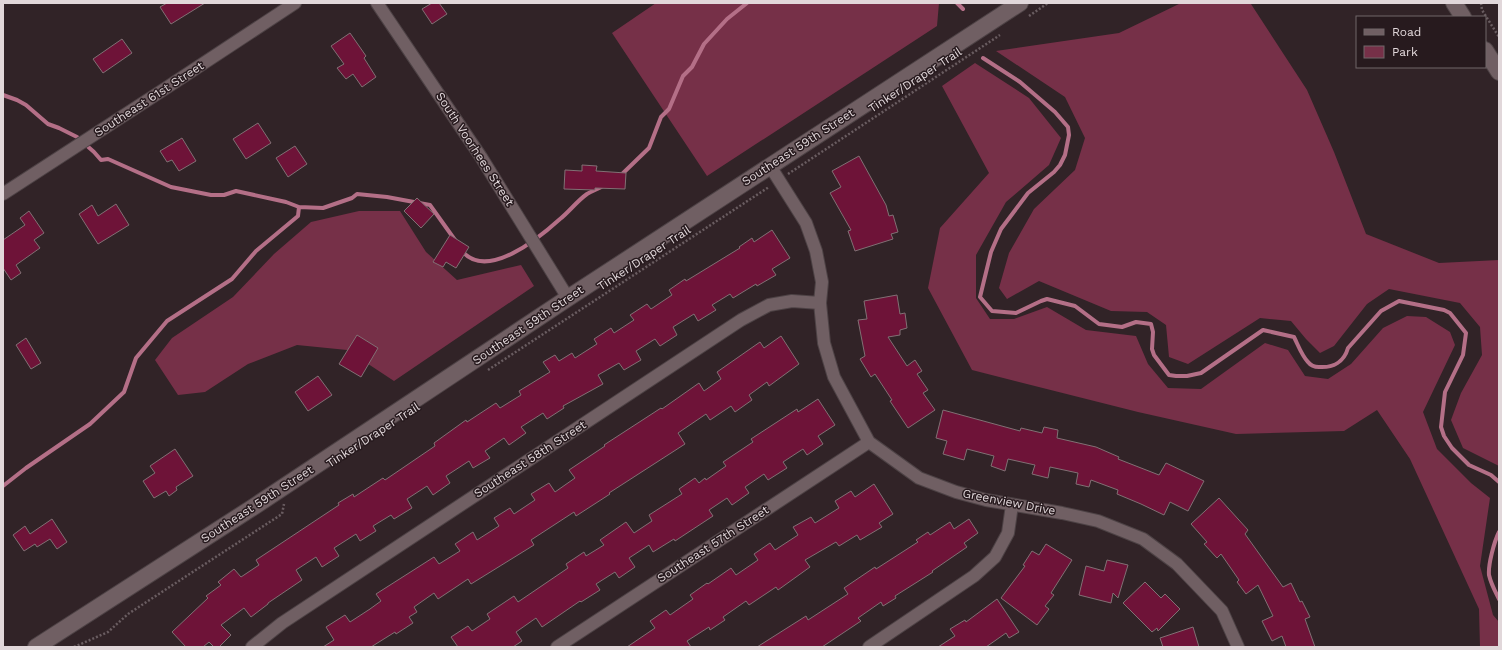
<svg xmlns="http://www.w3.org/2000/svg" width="1502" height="650" font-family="'Work Sans',sans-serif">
  <rect width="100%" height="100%" fill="#312327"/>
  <path fill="#763048" d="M656,3H939L937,26L707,176L612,33Z
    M1181,3H1246L1251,4L1307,90L1334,152L1366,234L1439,263L1499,260V466L1463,448L1451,420L1461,393L1482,355L1480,327L1460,303L1389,289L1367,304L1334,346L1320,353L1306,339L1291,321L1260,318L1188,364L1169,357L1166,325L1147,312L1111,311L1039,281L1007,299L999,288L1009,253L1034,209L1075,170L1085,138L1065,97L996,51L1119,33Z
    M975,63L1029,98L1061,138L1049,165L1006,202L976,255V298L990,319H1014L1047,307L1086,330L1136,336L1148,364L1168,388L1201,389L1265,343L1288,350L1305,376L1328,379L1351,364L1383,328L1407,316L1426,317L1450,332L1455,345L1423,412L1437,449L1471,483L1490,498L1480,566L1493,615L1499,622V647H1480L1479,609L1410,459L1377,410L1344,431L1236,434L1138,412L972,370L928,288L940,228L989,173L942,86Z
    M359,211H400L426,252L457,280L521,265L534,286L394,381L347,350L297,345L248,364L205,392L178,395L155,360L172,338L233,297L274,254L311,222Z"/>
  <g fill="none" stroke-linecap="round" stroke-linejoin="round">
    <path stroke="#b46f87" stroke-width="4" d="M957,3L963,9
      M983,58L1020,82L1055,112L1068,127L1069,135L1065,155L1060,165L1054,172L1028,193L1001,229L991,252L980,297L992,311L1016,313L1041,301L1047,299L1075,306L1099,324L1122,327L1136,322L1151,324L1153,332L1152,349L1154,355L1169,375L1176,376H1187L1201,373L1263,330L1294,337C1298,345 1302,356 1308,362C1311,366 1314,367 1319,367C1333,368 1344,362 1348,348L1381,311L1399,301L1444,310L1450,313L1466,333L1463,355L1445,392L1441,427L1444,436L1452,448L1469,465L1491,475L1499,482
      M3,95L17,100L26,105L48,124L59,128L77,137L94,152L101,160L108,159L171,187L211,195H224L236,191L286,202L299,207L323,208L352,198L357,194L387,197L430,205L455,240
      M619,177L649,148L661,117L669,109L683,76L692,67L704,44L727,19L747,3
      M462,251C487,281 539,238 560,219C569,212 577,201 587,194C592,191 598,189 603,186
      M3,486L26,468L90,424L124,392L136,358L167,321L232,279L256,251L298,216L299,207
      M1499,532C1494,542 1488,565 1489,575C1491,584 1495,591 1499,599"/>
  </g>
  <path fill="#6e1338" stroke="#817074" d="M167,3H205L171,24L160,7Z
    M432,3H439L447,14L432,24L422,9Z
    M350,33L366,56L364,58L376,77L362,87L353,74L346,79L337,68L344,64L331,46Z
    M122,39L132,53L103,73L93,59Z
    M258,123L271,143L246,159L233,139Z
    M182,138L196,161L179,171L172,160L167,162L160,151Z
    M295,146L307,164L288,177L276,158Z
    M859,156L886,205L889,216L893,215L898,232L891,234L893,239L855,251L848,231L851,230L830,193L841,187L832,171Z
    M582,165L597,166L596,171L626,173L625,189L595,188V190L564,189L565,170L582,171Z
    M417,198L434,214L421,228L404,211Z
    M116,204L129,225L98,244L79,214L92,205L98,216Z
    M29,211L44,233L34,240L40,248L16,265L21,273L11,280L3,268V240L25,225L20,218Z
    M772,230L790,258L772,269L776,275L757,286L756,284L733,298L730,294L712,305L716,310L698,321L694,314L673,327L677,335L660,346L655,339L636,351L641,360L624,370L619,363L598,375L603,384L563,406L564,408L547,419L543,413L521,427L526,433L509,445L504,438L485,451L490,458L473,468L469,461L446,476L450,483L433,495L427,486L407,499L412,508L394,519L391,515L373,526L376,531L360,541L356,534L334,548L339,556L322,567L316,557L296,570L302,580L268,603V604L251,617L244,608L221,625L231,635L219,647H214L209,642L203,647H186L172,632L208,598L206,596L221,585L218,582L234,569L241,577L259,565L256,560L339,505L338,503L353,494L354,497L383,478L385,480L435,446L434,443L466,420L467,422L496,403L500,408L521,395L519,391L550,372L543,362L555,355L559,361L572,353L575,358L597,344L594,339L611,328L614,333L634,320L630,315L647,304L651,309L672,295L669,290L685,279L686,281L740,248L739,247L752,238L754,242Z
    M450,235L469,247L456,268L446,262L443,267L433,262Z
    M897,295L900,314L905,313L907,328L900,330V335L888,337L907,366L915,360L922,371L917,374L928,390L923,393L935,410L908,428L890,401L892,400L875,374L871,377L860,359L865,356L858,320L867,319L864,301Z
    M357,335L378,348L361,377L339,364Z
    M781,336L799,364L769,386L767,382L749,395L752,400L735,412L731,406L710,420L706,414L678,433L685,444L609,493L610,494L576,516L574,512L531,540L534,545L471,584L468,579L438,599L434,593L414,607L417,612L409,617L413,623L396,634L395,632L371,647H323L334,640L326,627L345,615L350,622L370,609L381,601L376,594L434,557L439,564L460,551L455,544L473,532L477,540L499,526L494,518L510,508L514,514L535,500L531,494L549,483L555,492L575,478L569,470L605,446L604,445L661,408L662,409L699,383L704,391L721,379L717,372L760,342L764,348Z
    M26,338L41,363L31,369L16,345Z
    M318,376L332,395L308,411L295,392Z
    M818,399L835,425L818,436L823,444L807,455L803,449L783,462L787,468L768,480L764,474L745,487L749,493L732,505L727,498L709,510L713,516L675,541L674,539L653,552L649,545L629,558L635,567L619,578L615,572L596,584L600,590L581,602L580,601L542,627L536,618L516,632L522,641L513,647H458L451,637L468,626L472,631L490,619L487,614L514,596L518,602L568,568L566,564L584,552L586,556L604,545L600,540L626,522L634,533L652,521L649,515L682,494L679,489L695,478L699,483L705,478L706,480L726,466L723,462L753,442L751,439L797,409L798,412Z
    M943,410L1020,431L1021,428L1042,433L1044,427L1058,430L1057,438L1096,447L1119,457L1118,459L1159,475L1166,463L1204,481L1188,511L1170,502L1164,515L1141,504L1117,494L1118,490L1091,480L1089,487L1076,484L1078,473L1050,467L1048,478L1032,474L1035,465L1008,459L1005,471L991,466L994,456L967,449L964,460L943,454L947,441L936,438Z
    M175,449L193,476L176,487L177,490L169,496L166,491L154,498L143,481L155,473L150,466Z
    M874,484L893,514L879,523L882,527L860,540L857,535L839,546L836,542L805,560L810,567L778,590L776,587L749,605L746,601L723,617L725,620L710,630L709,627L687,641L691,647H627L655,628L650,621L666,610L670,615L693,599L690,595L707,583L708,584L731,568L736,575L758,560L754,554L770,543L775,550L798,535L793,527L811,517L815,523L839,508L835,501L851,491L855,497Z
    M1219,498L1248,530L1245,534L1283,587L1291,583L1300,602L1302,601L1310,617L1305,619L1315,647H1286L1282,636L1272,641L1262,621L1273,616L1258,585L1246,594L1237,582L1239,580L1221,554L1217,558L1204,544L1207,542L1191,524Z
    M52,519L67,542L57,549L50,539L37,547L35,544L24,551L13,535L25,526L30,534Z
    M969,519L978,533L964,543L967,547L932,571L933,572L895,596L896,598L883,606L881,602L858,618L861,621L822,647H757L806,616L808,620L848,594L844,588L875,567L876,569L918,542L916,540L928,532L930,535L950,522L954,529Z
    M1046,544L1072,560L1051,593L1054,595L1045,606L1049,609L1037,625L1001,598L1025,566L1023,565L1032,551L1039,555Z
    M1107,560L1128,565L1118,598L1113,593L1111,603L1079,595L1086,566L1104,571Z
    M1145,582L1161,598L1165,594L1180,609L1158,631L1157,628L1152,632L1123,603Z
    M997,599L1019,632L1009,638L1006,633L986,647H938L955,636L950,629L965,620L966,622Z
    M1193,627L1199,647H1163L1160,638Z"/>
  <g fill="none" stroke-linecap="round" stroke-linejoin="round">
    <defs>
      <path id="minor" d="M377,3L481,157L568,298
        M770,166L806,223L816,251L822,282L820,303L824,343L834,377L869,442L919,478L956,492L986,500L1062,513L1098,521L1143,539L1177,564L1222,611L1238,647
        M3,194L163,90L295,3
        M252,647L282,623L741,320L769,305L792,301L820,303
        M557,647L869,442
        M869,647L974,576L995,557L1008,533L1012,505"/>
      <path id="secondary" d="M1454,3L1463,17
        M1485,50L1499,72
        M36,647L255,506L568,298L1020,3"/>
    </defs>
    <use href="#minor" stroke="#4d4245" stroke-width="14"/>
    <use href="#secondary" stroke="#4d4245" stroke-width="18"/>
    <path stroke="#6a5d61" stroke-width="2.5" stroke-dasharray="2 2" stroke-linecap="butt" d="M1481,3L1482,10L1499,37
      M1029,16L1048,3
      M788,174L1000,35
      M488,370L769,187
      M74,647L108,632L128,614L282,514L284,504"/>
    <use href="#minor" stroke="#705f63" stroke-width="12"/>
    <use href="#secondary" stroke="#705f63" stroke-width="16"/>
  </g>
  <g text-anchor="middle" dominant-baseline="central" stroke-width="3" stroke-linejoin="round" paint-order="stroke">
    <g font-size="12" fill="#e1d7da" stroke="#271a1e">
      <text transform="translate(915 80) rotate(-33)">Tinker/Draper Trail</text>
      <text transform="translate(149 99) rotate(-33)">Southeast 61st Street</text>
      <text transform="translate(798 147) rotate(-33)">Southeast 59th Street</text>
      <text transform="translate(475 149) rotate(57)">South Voorhees Street</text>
      <text transform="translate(644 258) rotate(-33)">Tinker/Draper Trail</text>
      <text transform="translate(528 325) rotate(-34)">Southeast 59th Street</text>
      <text transform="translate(373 435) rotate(-33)">Tinker/Draper Trail</text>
      <text transform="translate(530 459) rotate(-33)">Southeast 58th Street</text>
      <text transform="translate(1009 502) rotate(11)">Greenview Drive</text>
      <text transform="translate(257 504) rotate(-33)">Southeast 59th Street</text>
      <text transform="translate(713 544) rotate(-33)">Southeast 57th Street</text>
    </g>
  </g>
  <rect width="1502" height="650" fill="none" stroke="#e1d7da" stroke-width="8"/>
  <rect x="1356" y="16" width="130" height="52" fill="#271a1e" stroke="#716669"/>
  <rect x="1364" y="29" width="20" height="6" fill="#705f63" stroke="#716669"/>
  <text x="1392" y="36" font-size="12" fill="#e1d7da">Road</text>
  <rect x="1364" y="46" width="20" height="12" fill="#763048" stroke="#716669"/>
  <text x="1392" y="56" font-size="12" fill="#e1d7da">Park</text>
</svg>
